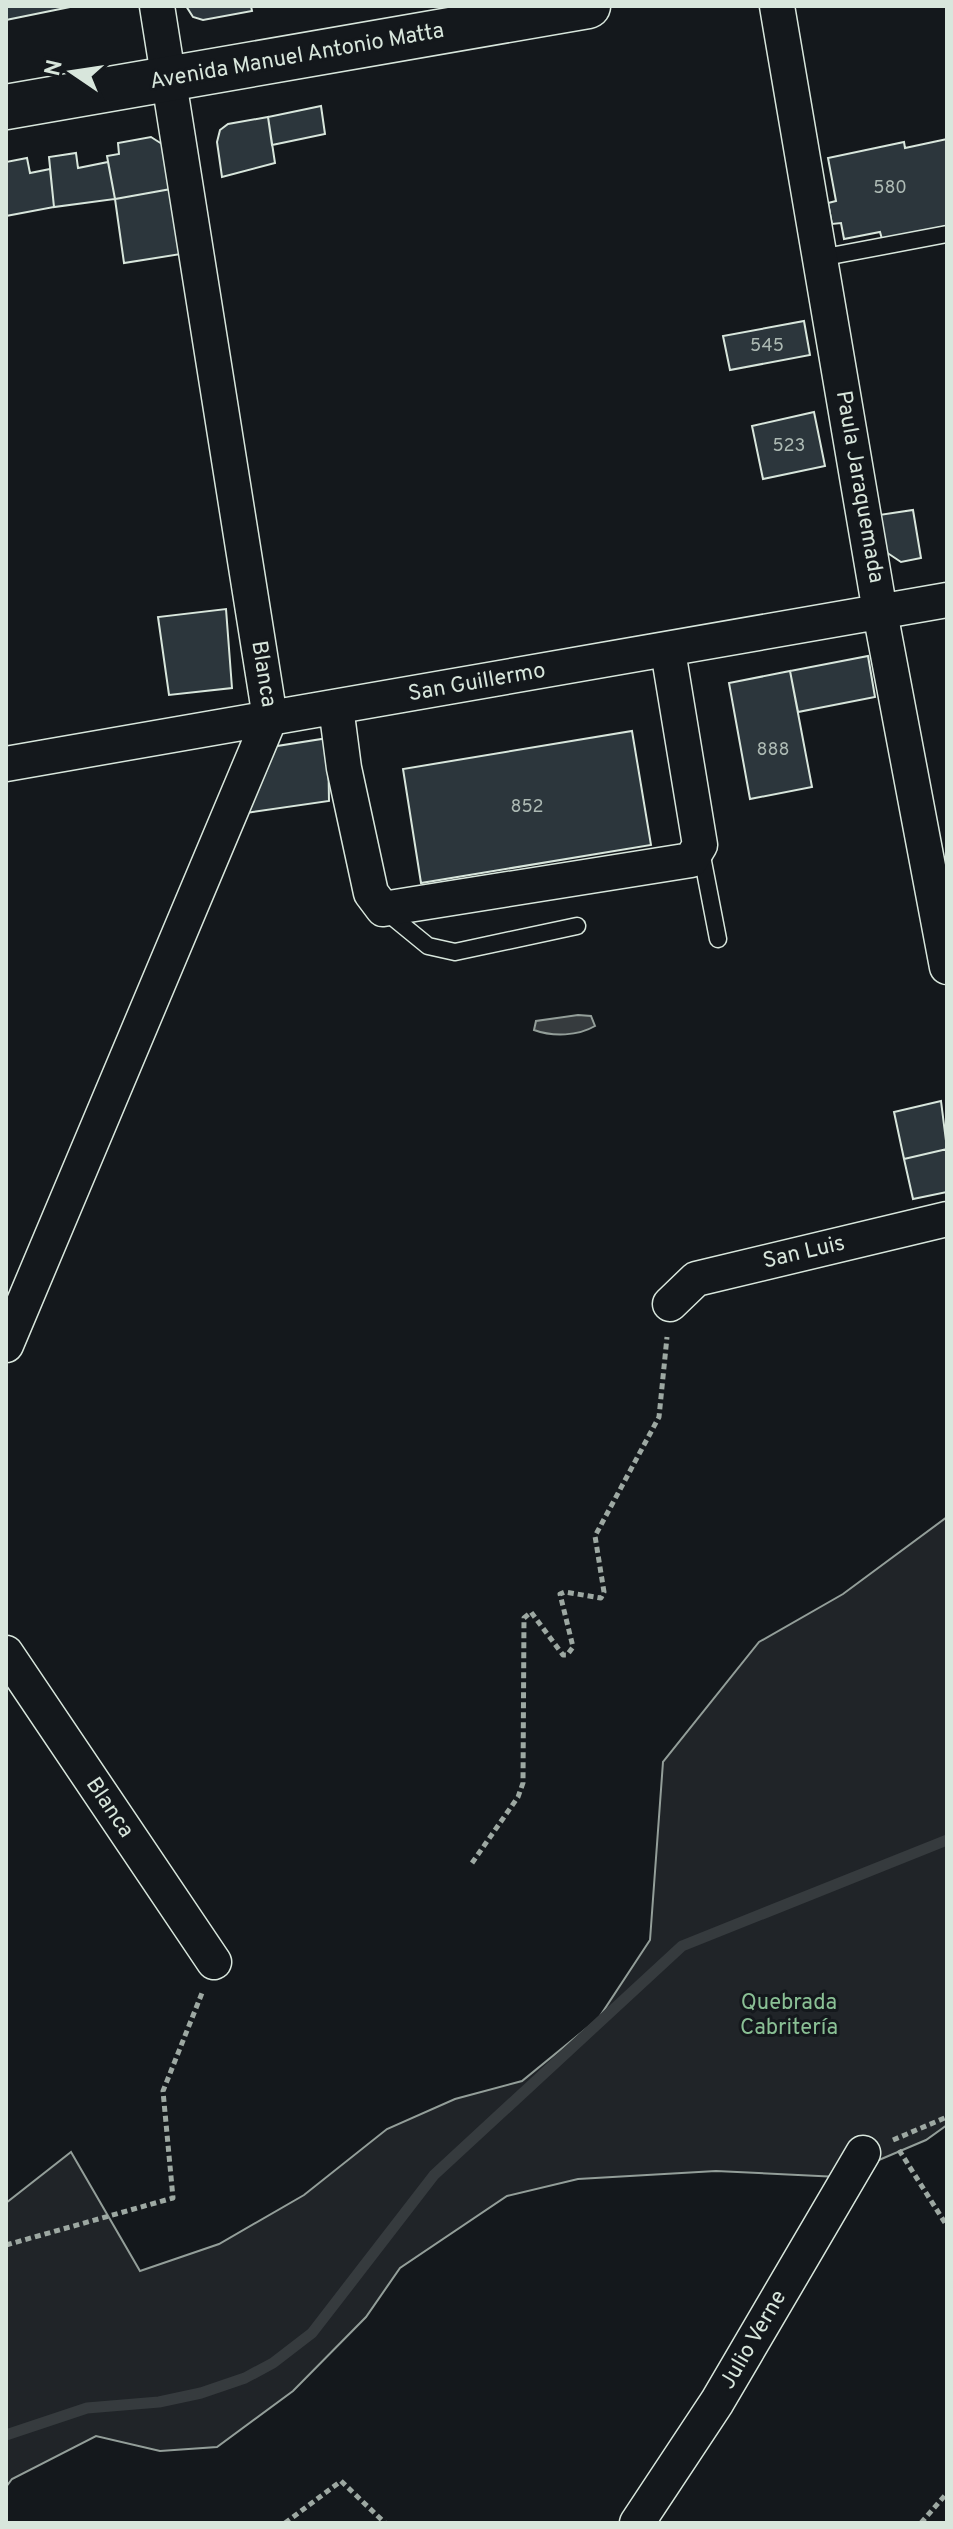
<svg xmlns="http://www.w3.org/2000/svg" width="953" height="2529" font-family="Overpass,sans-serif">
  <rect width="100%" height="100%" fill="#14181c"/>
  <path fill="#202428" stroke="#939e99" stroke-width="2" d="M947,1517V2125L926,2140L839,2177L716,2171L578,2179L507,2196L400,2268L366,2317L293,2391L217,2447L160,2451L96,2436L12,2479L6,2487V2203L71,2152L140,2271L219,2244L304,2195L387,2129L455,2099L522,2081L598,2019L650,1940L663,1762L759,1642L843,1594Z"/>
  <path fill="#363b3e" stroke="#939e99" stroke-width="2" d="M578,1015L591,1016L595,1026C578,1036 553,1037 534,1030L536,1021Z"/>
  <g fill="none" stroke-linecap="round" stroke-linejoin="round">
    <path stroke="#363b3e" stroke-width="11" d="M6,2435L87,2408L159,2402L201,2393L245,2378L273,2363L312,2333L434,2175L682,1946L947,1840"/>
  </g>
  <path fill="#2c363c" stroke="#d8e6dc" stroke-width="2" d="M6,6H75L6,20Z
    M186,6H251L252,11L203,20L193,17Z
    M321,106L325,134L272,145L268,117Z
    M268,117L275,163L222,177L217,142L220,130L228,124Z
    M151,137L162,144L171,189L115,199L107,156L119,154L118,143Z
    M947,139V226L882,239L880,232L844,239L841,223L832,224L828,203L836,201L828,158L904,142L905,148Z
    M76,153L78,168L108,162L115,199L54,207L49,157Z
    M27,158L30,173L50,169L54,207L6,216V162Z
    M171,189L181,254L124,263L115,199Z
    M804,321L810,355L730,370L723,336Z
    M814,412L825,466L763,479L752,426Z
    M913,510L921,558L901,562L886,552L879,515Z
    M226,609L232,688L169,695L158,617Z
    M868,656L875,697L798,712L790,671Z
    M790,671L812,787L750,799L729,683Z
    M632,731L651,845L421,883L403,769Z
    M328,738L329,801L246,813L271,747Z
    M941,1101L947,1149L904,1159L894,1112Z
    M947,1149V1192L913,1199L904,1159Z"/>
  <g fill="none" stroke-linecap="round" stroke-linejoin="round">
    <defs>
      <path id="service" d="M820,258L947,234
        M701,851L718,939
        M384,910L428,946L455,952L577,926"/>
      <path id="minor" d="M777,6L880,612L947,967
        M336,707L344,768L371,893L383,909L691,860L700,845L668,651
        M6,764L947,600
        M670,1304L696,1279L947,1219
        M6,1345L270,718L157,6
        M6,1653L214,1962
        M637,2523L717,2402L863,2153"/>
      <path id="secondary" d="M6,107L588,6"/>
    </defs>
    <use href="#service" stroke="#d8e6dc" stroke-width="19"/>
    <use href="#minor" stroke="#d8e6dc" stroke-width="37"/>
    <use href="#secondary" stroke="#d8e6dc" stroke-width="47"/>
    <path stroke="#9da8a2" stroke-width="5" stroke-dasharray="6 4" stroke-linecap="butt" d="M472,1863L518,1797L523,1783L524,1618L531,1612L563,1655H567L573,1647L560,1594L565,1592L601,1598L604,1592L595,1536L659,1417L667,1337
      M893,2140L947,2117
      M899,2150L947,2226
      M6,2245L173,2198L163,2091L202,1993
      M285,2523L341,2481L385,2523
      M921,2523L947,2493"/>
    <use href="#service" stroke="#14181c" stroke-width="16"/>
    <use href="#minor" stroke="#14181c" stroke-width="34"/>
    <use href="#secondary" stroke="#14181c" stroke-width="44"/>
  </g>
  <g text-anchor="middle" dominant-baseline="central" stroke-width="6" stroke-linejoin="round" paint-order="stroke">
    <g font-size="18" fill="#adbab4">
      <text x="890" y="188">580</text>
      <text x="767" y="346">545</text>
      <text x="789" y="446">523</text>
      <text x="773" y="750">888</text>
      <text x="527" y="807">852</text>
    </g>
    <g font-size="22" fill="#d8e6dc" stroke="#14181c">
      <text transform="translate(297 57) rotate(-10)">Avenida Manuel Antonio Matta</text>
      <text transform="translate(859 487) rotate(80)">Paula Jaraquemada</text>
      <text transform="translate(263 674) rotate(81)">Blanca</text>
      <text transform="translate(477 683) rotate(-10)">San Guillermo</text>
      <text transform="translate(804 1253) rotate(-13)">San Luis</text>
      <text transform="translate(109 1808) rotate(56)">Blanca</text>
      <text transform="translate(754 2340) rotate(-60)">Julio Verne</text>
    </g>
    <g font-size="22" fill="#8ac095" stroke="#14181c">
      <text x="789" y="2003">Quebrada<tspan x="789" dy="25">Cabritería</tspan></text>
    </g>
  </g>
  <rect width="953" height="2529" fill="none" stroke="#d8e6dc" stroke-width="16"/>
  <g transform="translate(72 72) rotate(283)" stroke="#14181c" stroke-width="6" paint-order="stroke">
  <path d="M0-6L14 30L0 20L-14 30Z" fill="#d8e6dc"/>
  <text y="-12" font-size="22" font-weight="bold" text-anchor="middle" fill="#d8e6dc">N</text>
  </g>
</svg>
